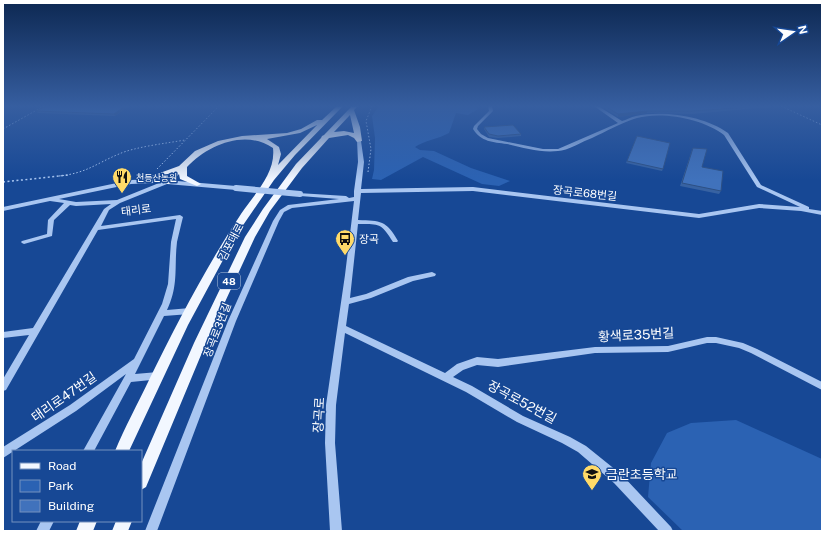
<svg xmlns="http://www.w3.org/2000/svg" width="825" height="534" font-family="'Public Sans','Noto Sans KR',sans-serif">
  <rect width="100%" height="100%" fill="#174895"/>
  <path fill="#2b62b3" d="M379,106H473L478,109L468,115L456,113L449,133C438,139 423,141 415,147L420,150L434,151L471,168L510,181L499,186L482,184L423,157L381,180L372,179L374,170L375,138L372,116Z
    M736,420L822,459V531H683L648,497L651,463L667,433L691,423Z"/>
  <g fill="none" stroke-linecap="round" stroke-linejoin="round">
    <path stroke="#a9c6f1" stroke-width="1" stroke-dasharray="1.5 2" stroke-linecap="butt" d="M781,106L822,125
      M3,129L44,106
      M157,169L219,106
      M368,172L371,149L366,121L372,106
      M59,176C87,173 95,164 119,154C134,147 168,143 185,140"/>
    <path stroke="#a9c6f1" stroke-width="1.5" stroke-dasharray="2 2.5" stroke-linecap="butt" d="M3,182L69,175"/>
    <path fill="#a9c6f1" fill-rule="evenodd" d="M488,106H492L493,111L478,126L477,129L481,134L488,138L543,149H558L618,123L594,106H598L622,121C626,120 631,117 636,116C663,110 705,116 728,133L761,185L809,207V209L822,211V215L801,211L759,208L699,218L473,191L361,193L358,220C381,221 386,220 398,241L397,242H393C381,223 380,224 358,224L350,298L366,294L408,277L432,272L436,274L435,276L413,281L371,298L349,304L346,326L445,373L457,364L477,357L498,359L595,347L668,346L707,337H716L743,343L757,349L822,382V390L751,353L739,348L716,343H707L668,352L595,353L498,367L477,365L463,370L453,377L472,386L523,416L570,437L586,446L622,475L671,527L673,531H659L614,483L578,452L562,443L517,422L466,392L345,333L336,405L335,443L342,531H330L325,443L326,405L345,275L354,201L292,208L284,212L279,221L236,321L157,531H145L228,321L273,221L280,210L288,205L339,199L300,196L298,195V193L346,196L349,198L354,197V191L358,162L357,140L361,141L364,162L361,189L473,187L699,214L759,204L800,207L757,187L724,135C704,119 662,111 637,118C623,122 605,132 592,138C583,141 567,151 558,151C541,153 524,148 507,144C493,142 481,142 473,129L474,126L489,111Z
      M154,179L236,186L239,188L236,190L167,184L120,203L109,210L101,226L180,215L183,217C181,225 179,233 177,242C174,267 179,285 167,310L190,308L193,309L194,311L193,313L190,314L164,316L135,374L158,372L161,373L162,376L161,379L131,382L94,451H83L126,374L76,411L3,458V447L70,405L134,359L162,304L168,284L171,242L176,219L98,230L6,390L3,391V379L29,335L3,338V332L33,328L104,209L111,204L76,206L70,205L54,220L52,236L24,244L22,243L21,242L22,241L47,234L48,220L64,203L50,201L3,211V207L131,180ZM154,183H159L117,200L76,202L59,199L131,184Z
      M41,521H54L49,531H36Z"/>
    <path fill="#f2f7ff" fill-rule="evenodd" d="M337,106H343L295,155L274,180L237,234L188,325L129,451H115C125,427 138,403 149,380C177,323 206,267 241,214C254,194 276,174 273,148C245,129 208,145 187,167V176L201,184L197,186L180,179L179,174L170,184H164V180L173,172L145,183H142L138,181L179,166L195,151L218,141L242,136L287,133L301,129L317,120H322ZM317,125L278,165L281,154L279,147L267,139L300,133Z
      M352,106H358L354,110L360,127L362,141L357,142L354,138L348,135L329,138L302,168L270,211L255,237L206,343L146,487L141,490V464L194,343L245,237L263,209L296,164L321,138L322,136L324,135ZM350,115L354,133L344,131L334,132Z
      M80,521H97L93,531H76Z
      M116,521H132L128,531H112Z"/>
    <path stroke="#a9c6f1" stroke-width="6" d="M236,188L300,194"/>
  </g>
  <path fill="#3762a2" d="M129,106L115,116L38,113L36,111Z
    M602,106H772L771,107L692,114L647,113L618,117L602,107Z
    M484,127L521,134V136L498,138L489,137L484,129Z
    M637,136L663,169L662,171L626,163Z
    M692,150L702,167L721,191L719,194L680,186Z"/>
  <path fill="#2d5084" d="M125,106H129L115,116L114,114Z
    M647,111V113L618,117V114Z"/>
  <path fill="#4072bc" stroke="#2d5084" d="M46,106H125L114,114L36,111Z
    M605,106H763L693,111H647L618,114Z
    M513,125L521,134L498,136L489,134L484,127Z
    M637,136L670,143L663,169L627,161Z
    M693,148L707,149L702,167L723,171L721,191L682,183Z"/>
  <linearGradient id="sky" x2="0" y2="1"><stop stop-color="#0d2852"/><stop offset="0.59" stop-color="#365ea0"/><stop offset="1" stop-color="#365ea0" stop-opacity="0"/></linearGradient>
  <rect width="825" height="180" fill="url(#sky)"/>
  <defs>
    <symbol id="restaurant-pin" viewBox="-11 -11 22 30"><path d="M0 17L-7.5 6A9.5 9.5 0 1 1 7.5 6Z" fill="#ffda68" stroke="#174895"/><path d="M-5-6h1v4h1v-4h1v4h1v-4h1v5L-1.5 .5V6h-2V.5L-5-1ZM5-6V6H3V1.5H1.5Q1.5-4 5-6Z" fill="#111"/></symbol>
    <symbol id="bus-pin" viewBox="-11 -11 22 30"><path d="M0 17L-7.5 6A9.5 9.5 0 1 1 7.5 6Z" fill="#ffda68" stroke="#174895"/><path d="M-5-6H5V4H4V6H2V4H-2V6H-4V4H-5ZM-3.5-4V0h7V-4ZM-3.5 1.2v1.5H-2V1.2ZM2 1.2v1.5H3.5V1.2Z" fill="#111"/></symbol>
    <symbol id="school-pin" viewBox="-11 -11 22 30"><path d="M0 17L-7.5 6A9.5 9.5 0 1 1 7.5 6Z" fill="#ffda68" stroke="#174895"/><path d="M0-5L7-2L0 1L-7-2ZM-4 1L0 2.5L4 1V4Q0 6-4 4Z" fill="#111"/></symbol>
  </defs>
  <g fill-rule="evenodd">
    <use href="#restaurant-pin" x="111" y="166" width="22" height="30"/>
    <use href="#bus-pin" x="334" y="228" width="22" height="30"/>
    <use href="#school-pin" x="581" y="463" width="22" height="30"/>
  </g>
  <g text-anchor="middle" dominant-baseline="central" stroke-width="3" stroke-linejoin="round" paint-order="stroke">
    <g font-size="9" fill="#fff" stroke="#174895" text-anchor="start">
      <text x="136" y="177">천등산농원</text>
    </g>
    <rect fill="#174895" stroke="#b9c8df" stroke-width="1" x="218" y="273" width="22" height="16" rx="3"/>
    <g font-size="10" font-weight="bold" fill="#fff">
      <text x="229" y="281">48</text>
    </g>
    <g font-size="11" fill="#fff" stroke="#174895">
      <text transform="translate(585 193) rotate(6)">장곡로68번길</text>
      <text transform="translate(136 210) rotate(-7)">태리로</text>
      <text transform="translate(231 242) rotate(-62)">김포대로</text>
      <text transform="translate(217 330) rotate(-69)">장곡로3번길</text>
    </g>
    <g font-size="11" fill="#fff" stroke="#174895" text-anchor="start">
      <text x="359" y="239">장곡</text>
    </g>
    <g font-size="13" fill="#fff" stroke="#174895">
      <text transform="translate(636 335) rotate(-3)">황색로35번길</text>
      <text transform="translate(64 397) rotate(-35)">태리로47번길</text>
      <text transform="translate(522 402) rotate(28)">장곡로52번길</text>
      <text transform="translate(319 415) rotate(-87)">장곡로</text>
    </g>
    <g font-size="13" fill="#fff" stroke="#174895" text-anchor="start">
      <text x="606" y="474">금란초등학교</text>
    </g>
  </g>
  <rect width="825" height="534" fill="none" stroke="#ffffff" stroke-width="8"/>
  <rect x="12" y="450" width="130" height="72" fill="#174895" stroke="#7491bf"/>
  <rect x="20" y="463" width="20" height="6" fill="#f2f7ff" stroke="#7491bf"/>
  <text x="48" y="470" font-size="12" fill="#ffffff">Road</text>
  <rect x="20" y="480" width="20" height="12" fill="#2b62b3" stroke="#7491bf"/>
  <text x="48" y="490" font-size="12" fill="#ffffff">Park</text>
  <rect x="20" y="500" width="20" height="12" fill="#4072bc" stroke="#7491bf"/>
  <text x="48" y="510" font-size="12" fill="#ffffff">Building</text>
  <g transform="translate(793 32) rotate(77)" stroke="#174895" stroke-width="3" paint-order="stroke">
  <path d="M0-3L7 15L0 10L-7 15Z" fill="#ffffff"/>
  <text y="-6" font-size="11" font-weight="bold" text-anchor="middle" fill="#ffffff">N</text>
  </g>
</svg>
